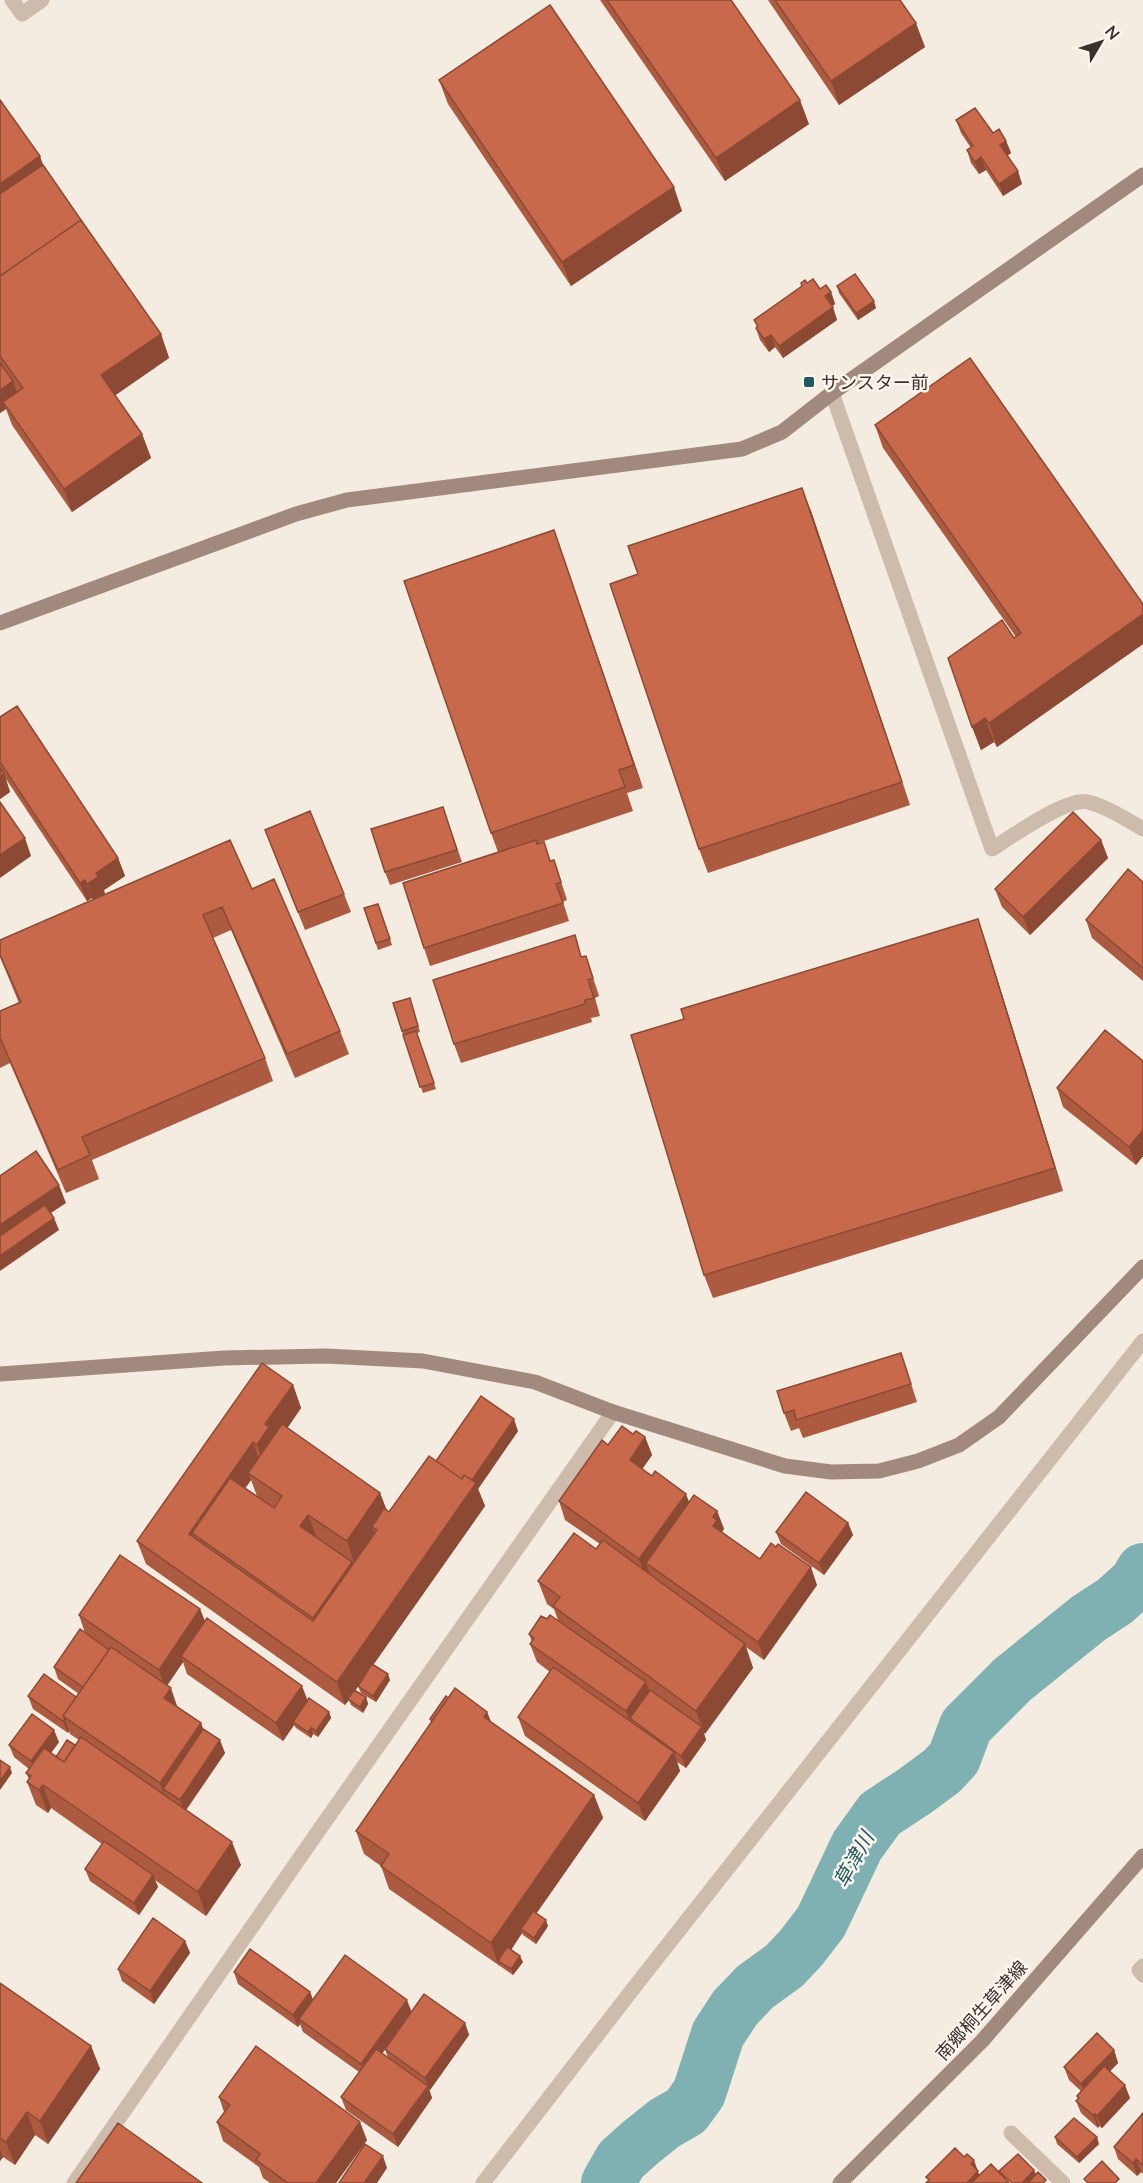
<svg xmlns="http://www.w3.org/2000/svg" width="1143" height="2183" font-family="Lato,'Noto Sans JP',sans-serif">
  <rect width="100%" height="100%" fill="#f4ebe1"/>
  <g fill="none" stroke-linecap="round" stroke-linejoin="round">
    <path stroke="#7fb0b2" stroke-width="54" d="M608,2183L621,2160L640,2143L665,2123L686,2111L699,2093L718,2034L735,2008L755,1987L784,1966L801,1948L821,1922L857,1846L880,1814L915,1791L942,1771L954,1758L966,1726L1012,1680L1089,1618L1115,1601L1136,1582L1143,1570"/>
    <path stroke="#cdbbac" stroke-width="15" d="M12,0L22,14L42,0
      M832,393L992,849C1011,837 1067,797 1088,802C1107,807 1126,819 1143,829
      M1143,1966L1139,1970L1143,1975
      M1011,2133L1063,2183
      M74,2183L317,1833L613,1412
      M483,2183L636,1985L1143,1341"/>
    <path stroke="#a18a7d" stroke-width="15" d="M0,623L296,514L347,500L742,449L782,432L832,393L1143,175
      M0,1374L224,1358L326,1356L423,1361L535,1382L613,1412L785,1466L831,1472L879,1471L918,1461L959,1445L999,1417L1143,1267
      M840,2183L982,2041L1143,1856"/>
  </g>
  <path fill="#ac5a40" fill-rule="evenodd" d="M600,0H731L809,124L725,181Z
    M768,0H900L925,47L839,105Z
    M439,80L682,211L571,286L448,104Z
    M0,100L43,165L161,334L169,358L115,395L142,434L151,458L72,512L12,425L6,409L0,413Z
    M956,120L993,133L1006,141L1011,153L1007,156L1022,184L1003,196L986,170L979,174L971,163L967,150L971,148L961,133Z
    M801,283H807L820,289L831,292L835,304L832,306L837,320L783,358L775,347L769,352L760,340L756,328L757,327L754,320L802,286Z
    M837,286L876,308L858,320L839,293Z
    M875,425L1143,604V644L997,747L994,742L981,750L948,658L1016,637L883,448Z
    M811,511L910,805L708,873L699,849L638,574Z
    M562,553L643,788L627,793L633,811L538,843L551,861L554,860L567,900L563,902L569,921L430,966L424,948L498,852L491,833Z
    M0,717L118,858L125,876L104,890L105,895L252,889L340,1031L349,1054L295,1078L231,930L213,938L265,1058L273,1081L92,1160L99,1179L66,1193L10,1063L0,1068V1011L19,1003L0,957V940L93,900L92,898L87,901L6,779L10,792L0,799Z
    M443,807L462,862L390,885L385,872Z
    M265,830L344,894L351,912L305,930Z
    M1101,840L1108,858L1030,935L1002,907L995,889Z
    M1143,882V981L1092,938L1086,920Z
    M378,904L392,945L378,950L364,908Z
    M986,943L1063,1191L713,1298L704,1275L684,1019Z
    M586,956L599,996L595,998L600,1016L591,1018L592,1022L461,1063L454,1044L582,957Z
    M393,1003L412,1004L420,1032L417,1033L436,1089L423,1093L403,1035Z
    M1143,1061V1156L1136,1165L1063,1107L1057,1088Z
    M901,1353L917,1402L803,1438L799,1428L791,1431L784,1413Z
    M293,1385L301,1408L287,1428L380,1493L386,1509L389,1512L436,1461L518,1431L478,1489L485,1506L373,1665L390,1680L376,1702L361,1693L358,1686L355,1691L366,1697L368,1704L363,1713L351,1705L349,1700L345,1705L146,1564L137,1541ZM251,1480L257,1496L245,1488Z
    M633,1434L645,1437L652,1455L642,1469L689,1502L717,1511L724,1529L722,1532L760,1559L817,1585L764,1660L746,1647L753,1668L704,1734L706,1740L686,1768L677,1762L680,1771L645,1821L525,1736L518,1717L550,1672L537,1662L530,1644L532,1642L529,1634L547,1619L558,1620L554,1609L547,1604L538,1581L596,1549L600,1544L565,1520L559,1501L608,1445Z
    M848,1523L853,1535L824,1575L781,1544L776,1532Z
    M200,1609L205,1621L308,1700L329,1712L331,1718L318,1737L313,1734L311,1738L296,1728L294,1725L283,1741L187,1674L183,1662L167,1686L177,1706L201,1723L203,1729L225,1753L186,1810L241,1865L206,1916L155,1880L158,1887L139,1915L90,1881L85,1869L102,1844L51,1808L48,1813L36,1805L27,1782L29,1779L26,1773L29,1769L14,1757L9,1745L59,1742L51,1753L56,1757L75,1745L79,1740L70,1734L69,1731L68,1733L33,1709L28,1696L76,1697L79,1694L58,1679L54,1667L85,1633L79,1615Z
    M448,1698L487,1712L491,1722L594,1795L603,1818L536,1914L548,1926L536,1944L523,1935L522,1933L511,1950L523,1962L513,1975L389,1889L381,1866L364,1854L356,1831L431,1722L430,1719Z
    M185,1941L190,1953L154,2004L122,1981L118,1969Z
    M234,1972L310,1992L313,2000L412,2012L465,2023L469,2035L430,2090L429,2089L432,2098L398,2147L346,2110L341,2097L359,2072L303,2032L300,2024L298,2027L238,1984ZM385,2049L388,2058L382,2053Z
    M0,1983L91,2046L100,2069L48,2144L35,2135L15,2165L3,2157L0,2161Z
    M1114,2050L1118,2063L1110,2071L1130,2098L1102,2128L1099,2126L1098,2128L1081,2113L1076,2101L1078,2099L1077,2096L1081,2091L1069,2080L1064,2067Z
    M219,2097L367,2140L336,2183H270L263,2178L259,2167L223,2141L217,2122L224,2112Z
    M1143,2113V2174L1141,2172L1137,2176L1118,2159L1114,2147Z
    M1055,2137L1099,2144L1079,2163L1057,2144Z"/>
  <path fill="#8c4a34" d="M916,23L925,47L839,105L831,81Z
    M800,100L809,124L725,181L716,158Z
    M1006,141L1011,153L1005,157L1000,145Z
    M40,156L48,179L0,213V184Z
    M981,157L986,170L979,174L975,162Z
    M1018,171L1022,184L1003,196L999,184Z
    M674,187L682,211L571,286L562,262Z
    M831,292L835,304L830,308L825,296Z
    M874,301L876,308L858,320L856,313Z
    M833,307L837,320L783,358L779,346Z
    M161,334L169,358L110,399L101,375Z
    M771,335L775,347L769,352L764,339Z
    M13,381L19,399L3,402L6,409L0,413V390Z
    M142,434L151,458L72,512L64,489Z
    M802,488L811,511L910,805L902,782Z
    M554,530L562,553L643,788L634,765Z
    M1143,614V644L997,747L989,723Z
    M985,718L994,742L981,750L972,727Z
    M4,774L10,792L0,799V776Z
    M25,838L31,856L0,878V855Z
    M1101,840L1108,858L1030,935L1023,917Z
    M118,858L125,876L104,890L105,895L94,902L87,884L96,873Z
    M85,880L92,898L87,901L80,883Z
    M978,919L986,943L1063,1191L1055,1168Z
    M1143,1130V1156L1136,1165L1129,1147Z
    M59,1185L66,1203L0,1247V1225Z
    M54,1218L59,1230L0,1271V1256Z
    M293,1385L301,1408L276,1445L265,1468L257,1445L265,1424Z
    M514,1419L518,1431L478,1489L485,1506L345,1705L337,1682L466,1487Z
    M645,1437L652,1455L636,1478L630,1460Z
    M253,1442L261,1466L248,1473L251,1480L206,1544L192,1533L199,1554L189,1534Z
    M380,1493L389,1516L377,1530L372,1527L375,1536L355,1565L347,1541Z
    M686,1494L693,1512L646,1563L649,1572L646,1577L639,1559Z
    M717,1511L724,1529L722,1532L713,1526V1517Z
    M308,1515L317,1538L300,1526Z
    M848,1523L853,1535L824,1575L819,1563Z
    M352,1562L361,1585L321,1641L313,1618Z
    M811,1567L817,1585L764,1660L758,1642Z
    M200,1609L207,1628L181,1656L183,1662L165,1688L159,1670Z
    M745,1644L753,1668L705,1734L696,1711Z
    M388,1674L390,1680L376,1702L373,1696Z
    M646,1682L653,1700L630,1718L633,1728V1729L626,1711Z
    M302,1686L309,1704L293,1722L294,1725L283,1741L276,1723Z
    M171,1688L177,1706L164,1698Z
    M366,1697L368,1704L363,1713L360,1707Z
    M329,1712L331,1718L318,1737L316,1731Z
    M487,1712L496,1735L484,1717Z
    M65,1719L69,1731L68,1733L63,1721Z
    M201,1723L207,1741L163,1789L167,1800L166,1801L160,1783Z
    M702,1727L706,1740L686,1768L681,1756Z
    M311,1728L313,1734L311,1738L308,1732Z
    M54,1730L59,1742L36,1773L31,1761Z
    M220,1740L225,1753L184,1813L180,1800Z
    M674,1752L680,1771L645,1821L638,1803Z
    M10,1767L12,1773L0,1790V1781Z
    M43,1785L51,1808L48,1813L39,1790Z
    M594,1795L603,1818L524,1931L521,1929L522,1933L502,1963L498,1961L499,1967L491,1943Z
    M232,1842L241,1865L206,1916L198,1892Z
    M153,1875L158,1887L139,1915L134,1903Z
    M546,1920L548,1926L536,1944L534,1938Z
    M185,1941L190,1953L154,2004L150,1991Z
    M520,1956L523,1962L513,1975L511,1969Z
    M310,1992L315,2005L299,2019L300,2024L298,2027L293,2015Z
    M407,2000L412,2013L365,2077L361,2064Z
    M465,2023L469,2035L430,2090L425,2078Z
    M91,2046L100,2069L48,2144L40,2121Z
    M1114,2050L1118,2063L1086,2096L1081,2084Z
    M1125,2085L1130,2098L1102,2128L1097,2116Z
    M428,2086L432,2098L398,2147L393,2134Z
    M27,2112L35,2135L15,2165L6,2142Z
    M1095,2114L1099,2126L1098,2128L1093,2115Z
    M360,2122L367,2140L336,2183H316Z
    M1097,2137L1099,2144L1079,2163L1077,2157Z
    M0,2150L3,2157L0,2161Z
    M383,2156L387,2168L377,2183H364Z
    M1136,2159L1141,2172L1137,2176L1133,2163Z
    M974,2160L982,2183H967L971,2164Z
    M1034,2170L1037,2176L1030,2183H1022Z"/>
  <path fill="#c8694b" stroke="#8c4a34" stroke-width="1.5" d="M607,0H731L800,100L716,158Z
    M775,0H900L916,23L831,81Z
    M550,5L674,187L562,262L439,80Z
    M0,100L40,156L0,184Z
    M975,108L993,133L999,129L1006,141L1000,145L1018,171L999,184L981,157L975,162L967,150L973,146L956,120Z
    M43,165L81,220L0,276V194Z
    M81,220L161,334L101,375L142,434L64,489L3,402L23,388L0,356V276Z
    M855,274L874,301L856,313L837,286Z
    M813,279L820,289L826,285L831,292L825,296L833,307L779,346L771,335L764,339L756,328L758,326L754,320L802,286L801,283L805,280L807,283Z
    M970,358L1143,604V614L989,723L985,718L972,727L948,658L1002,620L1014,638L1021,633L875,425Z
    M0,363L13,381L0,390Z
    M802,488L902,782L699,849L610,584L638,574L628,546Z
    M554,530L634,765L619,770L625,787L491,833L404,581Z
    M17,706L118,858L96,873L99,876L87,884L85,880L80,883L0,762V717Z
    M0,768L4,774L0,776Z
    M0,802L25,838L0,855Z
    M443,807L457,850L385,872L371,829Z
    M310,811L344,894L298,912L265,830Z
    M1073,812L1101,840L1023,917L995,889Z
    M230,840L252,889L274,879L340,1031L287,1054L222,907L203,915L265,1058L82,1137L90,1155L58,1170L1,1040L0,1041V1011L21,1002L0,955V940Z
    M536,840L537,844L544,842L550,861L554,860L561,882L556,884L563,903L424,948L403,883Z
    M1128,869L1143,882V968L1086,920Z
    M378,904L390,939L376,943L364,908Z
    M978,919L1055,1168L704,1275L631,1035L684,1019L681,1009Z
    M575,935L581,957L586,956L593,978L588,980L594,998L585,1000V1004L454,1044L433,980Z
    M410,998L418,1026L402,1031L393,1003Z
    M1105,1030L1143,1061V1130L1129,1147L1057,1088Z
    M416,1031L434,1083L420,1087L403,1035Z
    M36,1151L59,1185L0,1225V1176Z
    M45,1205L54,1218L0,1256V1236Z
    M901,1353L911,1384L796,1420L794,1410L784,1413L777,1391Z
    M262,1363L293,1385L265,1424L269,1427L257,1445L253,1442L189,1534L313,1621L377,1530L372,1527L384,1508L389,1512L429,1456L462,1479L464,1475L476,1483L337,1682L137,1541Z
    M481,1396L514,1419L472,1480L464,1475L462,1479L436,1461Z
    M282,1424L380,1493L347,1541L308,1515L300,1526L352,1562L313,1618L192,1533L230,1478L274,1508L282,1496L248,1473Z
    M622,1426L633,1434L636,1431L645,1437L630,1460L652,1476L655,1471L686,1494L639,1559L559,1501L602,1440L608,1445Z
    M806,1492L848,1523L819,1563L776,1532Z
    M694,1495L717,1511L713,1517L717,1520L713,1526L760,1559L771,1543L776,1547L778,1544L811,1567L758,1642L646,1563Z
    M574,1533L596,1549L603,1540L745,1644L696,1711L553,1606L560,1597L538,1581Z
    M120,1555L200,1609L159,1670L79,1615Z
    M550,1615L646,1682L626,1711L530,1644L534,1638L529,1634L541,1616L547,1619Z
    M207,1618L302,1686L276,1723L181,1656Z
    M80,1629L109,1650L83,1687L54,1667Z
    M111,1647L171,1688L164,1698L201,1723L160,1783L63,1716Z
    M372,1664L388,1674L373,1696L358,1686Z
    M553,1667L674,1752L638,1803L518,1717Z
    M44,1674L76,1697L63,1716L65,1719L63,1721L28,1696Z
    M455,1688L487,1712L484,1717L594,1795L491,1943L381,1866L389,1854L356,1831Z
    M354,1690L366,1697L360,1707L348,1699Z
    M650,1690L702,1727L681,1756L630,1718Z
    M446,1696L448,1698L432,1721L430,1719Z
    M309,1698L329,1712L316,1731L311,1728L308,1732L293,1722Z
    M32,1714L54,1730L31,1761L9,1745Z
    M203,1729L220,1740L180,1800L163,1789Z
    M81,1737L232,1842L198,1892L43,1785L39,1790L27,1782L31,1776L26,1773L44,1748L64,1762Z
    M67,1740L75,1745L64,1762L56,1757Z
    M0,1760L10,1767L0,1781Z
    M104,1841L153,1875L134,1903L85,1869Z
    M533,1911L546,1920L534,1938L521,1929Z
    M153,1918L185,1941L150,1991L118,1969Z
    M507,1947L520,1956L511,1969L498,1961Z
    M250,1949L310,1992L293,2015L234,1972Z
    M345,1955L407,2000L361,2064L299,2019Z
    M0,1983L91,2046L40,2121L27,2112L6,2142L0,2138Z
    M424,1994L465,2023L425,2078L385,2049Z
    M1097,2033L1114,2050L1081,2084L1064,2067Z
    M256,2046L360,2122L316,2183H288L256,2160L260,2154L217,2122L230,2105L219,2097Z
    M376,2049L428,2086L393,2134L341,2097Z
    M1104,2066L1125,2085L1097,2116L1095,2114L1093,2115L1076,2101L1079,2098L1077,2096Z
    M1143,2113V2165L1136,2159L1133,2163L1114,2147Z
    M1074,2118L1097,2137L1077,2157L1055,2137Z
    M118,2123L202,2183H76Z
    M365,2144L383,2156L364,2183H339Z
    M955,2148L964,2157L967,2154L974,2160L971,2164L978,2171L967,2183H926L929,2180L926,2177Z
    M1018,2154L1034,2170L1022,2183H1012L999,2171Z
    M1102,2161L1119,2179L1115,2183H1088L1084,2179Z
    M991,2164L1009,2183H971Z
    M1038,2172L1046,2180L1043,2183H1028Z"/>
  <rect fill="#1f5a5e" stroke="#fbf5ee" stroke-width="2" x="803" y="376" width="12" height="12" rx="3"/>
  <g text-anchor="middle" dominant-baseline="central" stroke-width="5" stroke-linejoin="round" paint-order="stroke">
    <g font-size="18" fill="#3b302b" stroke="#fbf5ee" text-anchor="start">
      <text x="821" y="382">サンスター前</text>
    </g>
    <g font-size="18" fill="#3b302b" stroke="#fbf5ee">
      <text transform="translate(981 2010) rotate(-48)">南郷桐生草津線</text>
    </g>
    <g font-size="20" font-style="italic" fill="#1f5a5e" stroke="#fbf5ee">
      <text transform="translate(853 1859) rotate(-61)">草津川</text>
    </g>
  </g>
  <g transform="translate(1101 42) rotate(51)" stroke="#fbf5ee" stroke-width="4.5" paint-order="stroke">
  <path d="M0-4.5L10 22L0 15L-10 22Z" fill="#3b302b"/>
  <text y="-9" font-size="16" font-weight="bold" text-anchor="middle" fill="#3b302b">N</text>
  </g>
</svg>
